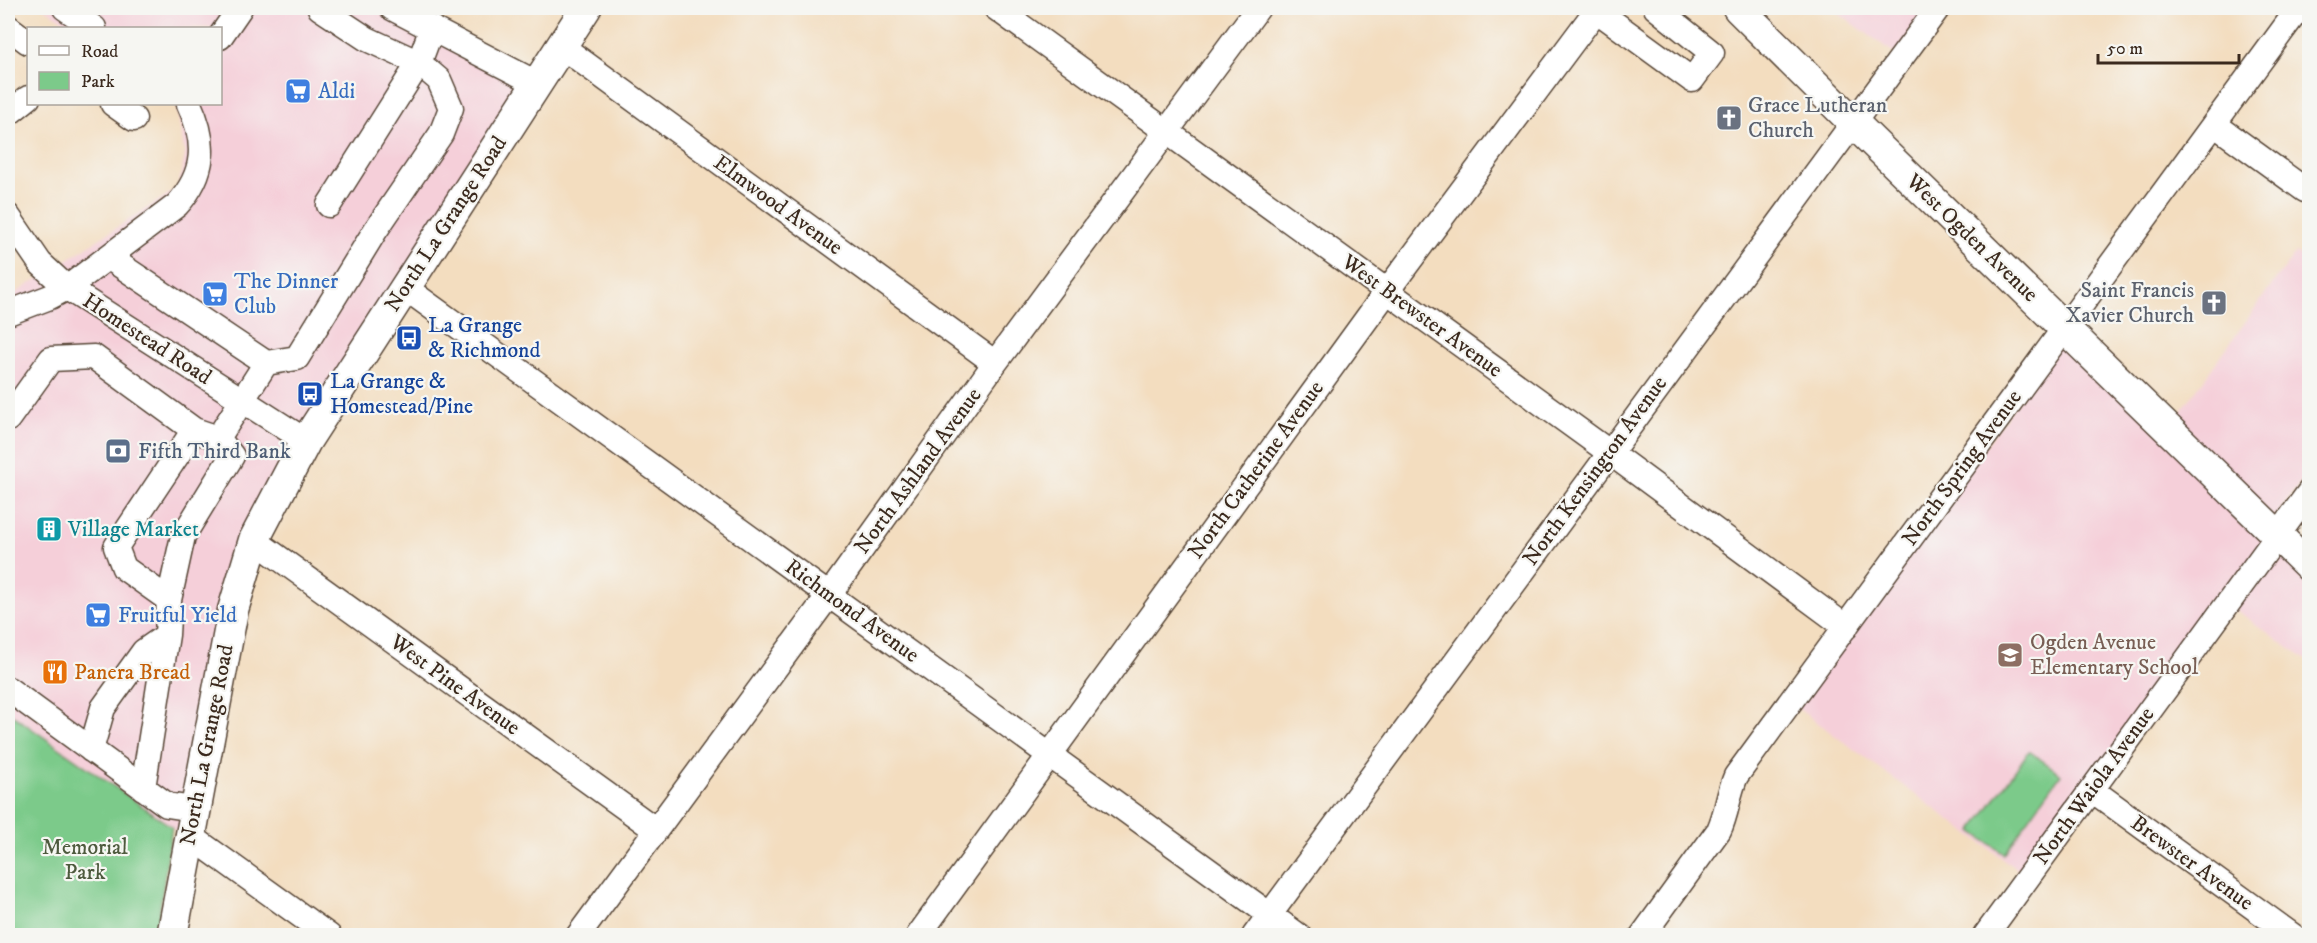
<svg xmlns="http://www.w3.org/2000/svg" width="2317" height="943" font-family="'IM FELL DW Pica',serif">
  <rect width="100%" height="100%" fill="#f6f6f2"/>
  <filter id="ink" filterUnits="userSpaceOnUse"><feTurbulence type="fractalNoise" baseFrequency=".0167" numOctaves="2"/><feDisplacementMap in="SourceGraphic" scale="12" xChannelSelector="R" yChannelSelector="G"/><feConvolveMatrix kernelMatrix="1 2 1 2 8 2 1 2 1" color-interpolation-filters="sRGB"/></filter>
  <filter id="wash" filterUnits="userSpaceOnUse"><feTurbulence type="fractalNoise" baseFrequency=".008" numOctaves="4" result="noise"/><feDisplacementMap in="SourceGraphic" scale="24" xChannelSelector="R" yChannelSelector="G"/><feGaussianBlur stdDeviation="1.35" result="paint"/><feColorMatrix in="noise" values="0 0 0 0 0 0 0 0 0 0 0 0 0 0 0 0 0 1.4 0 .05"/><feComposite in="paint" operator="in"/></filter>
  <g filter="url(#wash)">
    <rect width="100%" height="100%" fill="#f3ddbf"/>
    <path fill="#f5cfd9" d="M44,8H384L534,84L251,538L184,837L8,712V298L178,188L185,155L176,104H220V28H74Z
      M1831,8H1932L1897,55Z
      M2296,252L2309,262V471L2274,519L2173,422Z
      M2065,337L2309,571V662L2226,603L2025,875L1796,707Z"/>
    <path fill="#7cca8a" stroke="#5c7a54" stroke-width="1.5" d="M8,712L172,827L156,935H8Z
      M2029,751L2061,774L2004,854L1972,831Z"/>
  </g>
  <g filter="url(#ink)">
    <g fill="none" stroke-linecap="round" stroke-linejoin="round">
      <defs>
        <path id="minor" d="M65,8L94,28
          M320,8L367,39L419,63L329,205
          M392,8L538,84
          M996,8L1609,452L1846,627
          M1596,10L1692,80L1712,53L1656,8
          M8,27L28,42
          M220,37L240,8
          M561,46L995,363
          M113,104L134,119
          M8,114L28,98
          M2214,124L2305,190L2310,184
          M8,216L40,263L67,288L306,441
          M108,257L266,363L297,358L375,231L441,134L451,108L439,80L419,63L432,28
          M404,287L1299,936
          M8,313L50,297L67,288L177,205C206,173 207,142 189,104
          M8,419L51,359L94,357L194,430L218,438L232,456L183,536L169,600L167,635L143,788
          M218,438L266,363
          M254,540L656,830
          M169,600L124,568L116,547L194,430
          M8,689L167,805L194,809
          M91,750L103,708L144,651L167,635
          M2092,790L2293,936
          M189,835L329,936
          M578,936L829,595L995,363L1258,8
          M918,936L1387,291L1598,8
          M1254,936L1938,8
          M1642,936L1719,830C1727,813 1728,794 1736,776L2299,8
          M1985,936L2310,491"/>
        <path id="major" d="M1738,8L1871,140L2310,567
          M172,936L233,610L254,540L306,441L586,8"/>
      </defs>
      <use href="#minor" stroke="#574536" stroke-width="27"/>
      <use href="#major" stroke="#574536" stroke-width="33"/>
      <use href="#minor" stroke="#fff" stroke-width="24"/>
      <use href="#major" stroke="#fff" stroke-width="30"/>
    </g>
  </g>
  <defs>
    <symbol id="supermarket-square" viewBox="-11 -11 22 22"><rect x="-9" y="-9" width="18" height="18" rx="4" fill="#3f7fe0" stroke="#f6f6f2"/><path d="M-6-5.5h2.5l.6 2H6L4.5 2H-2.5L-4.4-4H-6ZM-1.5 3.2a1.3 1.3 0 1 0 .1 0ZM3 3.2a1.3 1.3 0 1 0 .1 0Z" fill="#fff"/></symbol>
    <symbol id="church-square" viewBox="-11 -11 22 22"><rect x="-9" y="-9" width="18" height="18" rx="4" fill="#6b7280" stroke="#f6f6f2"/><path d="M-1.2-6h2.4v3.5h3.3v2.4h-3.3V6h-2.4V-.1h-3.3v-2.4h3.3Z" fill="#fff"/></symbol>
    <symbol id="bus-square" viewBox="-11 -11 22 22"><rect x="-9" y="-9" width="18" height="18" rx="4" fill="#1a4fb4" stroke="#f6f6f2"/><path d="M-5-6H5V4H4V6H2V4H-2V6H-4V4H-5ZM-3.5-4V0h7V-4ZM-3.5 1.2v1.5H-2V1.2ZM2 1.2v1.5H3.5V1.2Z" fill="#fff"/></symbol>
    <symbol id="bank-square" viewBox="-11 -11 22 22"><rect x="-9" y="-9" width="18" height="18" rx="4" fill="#5c6f8a" stroke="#f6f6f2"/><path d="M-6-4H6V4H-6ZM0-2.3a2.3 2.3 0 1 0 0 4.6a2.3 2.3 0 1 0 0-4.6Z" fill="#fff"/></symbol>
    <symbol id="building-square" viewBox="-11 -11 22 22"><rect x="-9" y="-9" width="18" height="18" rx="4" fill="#0f9aa8" stroke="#f6f6f2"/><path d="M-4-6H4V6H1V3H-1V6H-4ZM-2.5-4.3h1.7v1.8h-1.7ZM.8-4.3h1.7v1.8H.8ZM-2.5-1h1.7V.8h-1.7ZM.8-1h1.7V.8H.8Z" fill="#fff"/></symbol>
    <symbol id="school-square" viewBox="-11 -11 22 22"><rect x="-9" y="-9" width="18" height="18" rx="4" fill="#8d6e63" stroke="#f6f6f2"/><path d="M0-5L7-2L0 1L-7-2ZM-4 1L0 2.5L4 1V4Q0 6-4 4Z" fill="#fff"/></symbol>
    <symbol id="restaurant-square" viewBox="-11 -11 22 22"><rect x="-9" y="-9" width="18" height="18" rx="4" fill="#e8710a" stroke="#f6f6f2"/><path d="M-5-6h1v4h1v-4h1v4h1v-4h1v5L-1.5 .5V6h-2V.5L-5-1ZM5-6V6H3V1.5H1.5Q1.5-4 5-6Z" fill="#fff"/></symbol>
  </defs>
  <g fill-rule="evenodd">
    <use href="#supermarket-square" x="283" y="76" width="30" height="30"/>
    <use href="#church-square" x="1714" y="103" width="30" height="30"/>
    <use href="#supermarket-square" x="200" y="279" width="30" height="30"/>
    <use href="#church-square" x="2199" y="288" width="30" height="30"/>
    <use href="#bus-square" x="394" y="323" width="30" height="30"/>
    <use href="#bus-square" x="295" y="379" width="30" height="30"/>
    <use href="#bank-square" x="103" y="436" width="30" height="30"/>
    <use href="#building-square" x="34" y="514" width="30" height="30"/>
    <use href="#supermarket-square" x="83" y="600" width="30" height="30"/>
    <use href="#school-square" x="1995" y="640" width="30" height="30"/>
    <use href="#restaurant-square" x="40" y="657" width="30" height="30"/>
  </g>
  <g text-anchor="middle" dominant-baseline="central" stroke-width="4.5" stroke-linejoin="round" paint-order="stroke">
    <g font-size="22" fill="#366cbe" stroke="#f6f6f2" text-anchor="start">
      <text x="318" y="91">Aldi</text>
      <text x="234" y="281">The Dinner<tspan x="234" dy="25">Club</tspan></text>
      <text x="118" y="615">Fruitful Yield</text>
    </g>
    <g font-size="22" fill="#5b616d" stroke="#f6f6f2" text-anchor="start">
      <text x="1748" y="105">Grace Lutheran<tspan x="1748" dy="25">Church</tspan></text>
      <text x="2194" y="290" text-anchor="end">Saint Francis<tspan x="2194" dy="25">Xavier Church</tspan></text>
    </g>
    <g font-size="22" fill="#3b2a1e" stroke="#f6f6f2">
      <text transform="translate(778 205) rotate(36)">Elmwood Avenue</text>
      <text transform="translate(446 224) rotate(-57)">North La Grange Road</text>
      <text transform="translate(1972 238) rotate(44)">West Ogden Avenue</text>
      <text transform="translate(1422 316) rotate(36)">West Brewster Avenue</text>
      <text transform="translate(147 339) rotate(33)">Homestead Road</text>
      <text transform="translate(1962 468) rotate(-54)">North Spring Avenue</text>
      <text transform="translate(1256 470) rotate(-54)">North Catherine Avenue</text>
      <text transform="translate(918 471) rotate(-54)">North Ashland Avenue</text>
      <text transform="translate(1595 471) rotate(-54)">North Kensington Avenue</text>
      <text transform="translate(852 611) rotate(36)">Richmond Avenue</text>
      <text transform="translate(455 685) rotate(36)">West Pine Avenue</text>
      <text transform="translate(207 745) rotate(-79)">North La Grange Road</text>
      <text transform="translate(2094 786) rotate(-54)">North Waiola Avenue</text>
      <text transform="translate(2192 863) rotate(36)">Brewster Avenue</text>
    </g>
    <g font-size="22" fill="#164399" stroke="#f6f6f2" text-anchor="start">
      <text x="428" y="325">La Grange<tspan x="428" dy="25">&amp; Richmond</tspan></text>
      <text x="330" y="381">La Grange &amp;<tspan x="330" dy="25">Homestead/Pine</tspan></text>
    </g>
    <g font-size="22" fill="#4e5e75" stroke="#f6f6f2" text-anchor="start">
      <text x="138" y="451">Fifth Third Bank</text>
    </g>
    <g font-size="22" fill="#0d838f" stroke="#f6f6f2" text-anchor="start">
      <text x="68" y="529">Village Market</text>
    </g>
    <g font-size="22" fill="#785e54" stroke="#f6f6f2" text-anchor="start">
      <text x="2030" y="642">Ogden Avenue<tspan x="2030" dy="25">Elementary School</tspan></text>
    </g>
    <g font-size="22" fill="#c56008" stroke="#f6f6f2" text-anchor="start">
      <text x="74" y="672">Panera Bread</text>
    </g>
    <g font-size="22" fill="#4e5a3e" stroke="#f6f6f2">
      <text x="85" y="847">Memorial<tspan x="85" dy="25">Park</tspan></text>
    </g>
  </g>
  <rect width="2317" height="943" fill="none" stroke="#f6f6f2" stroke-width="30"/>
  <rect x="27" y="27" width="195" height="78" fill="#f6f6f2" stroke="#aba49d" stroke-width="1.5"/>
  <rect x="39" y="46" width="30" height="9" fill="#ffffff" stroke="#aba49d" stroke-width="1.5"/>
  <text x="81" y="57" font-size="18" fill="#3b2a1e">Road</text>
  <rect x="39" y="72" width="30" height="18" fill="#7cca8a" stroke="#aba49d" stroke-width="1.5"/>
  <text x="81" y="87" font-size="18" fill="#3b2a1e">Park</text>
  <path d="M2098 54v9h141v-9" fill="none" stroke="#3b2a1e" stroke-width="3"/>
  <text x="2107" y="54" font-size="18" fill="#3b2a1e" stroke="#f6f6f2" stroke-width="4.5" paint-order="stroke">50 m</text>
</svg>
